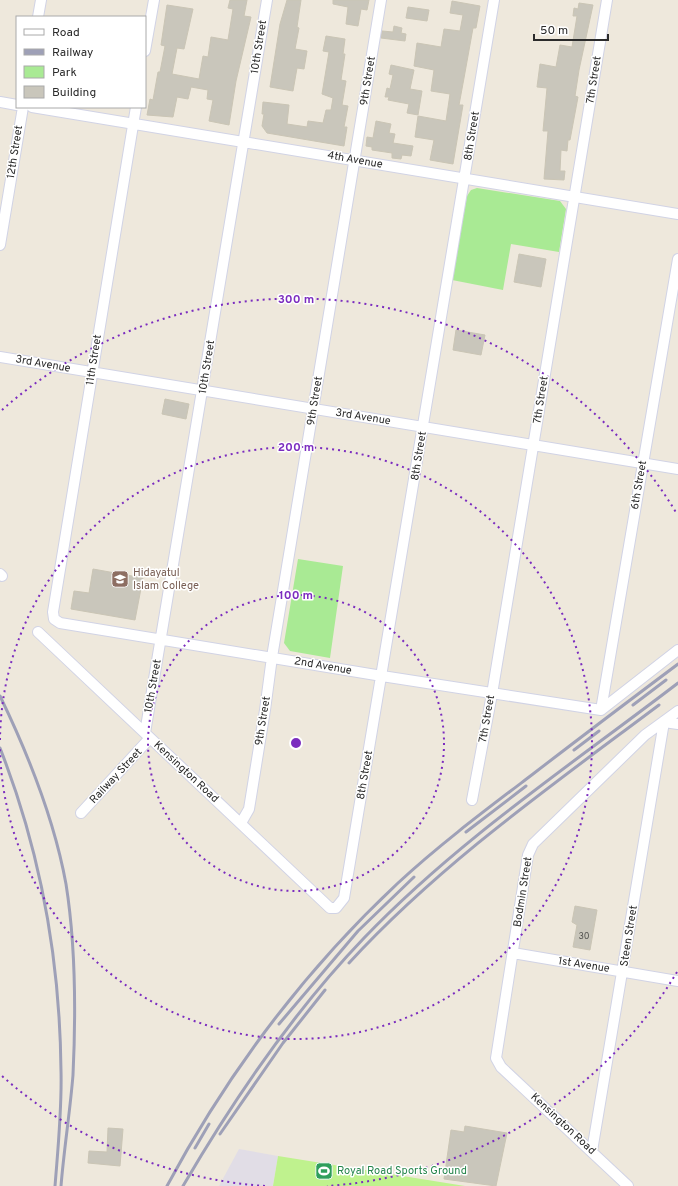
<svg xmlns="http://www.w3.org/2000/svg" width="678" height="1186" font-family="Overpass,sans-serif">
  <rect width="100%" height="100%" fill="#eee8dc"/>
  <path fill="#e1dde6" d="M239,1149L278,1156L273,1186H219Z"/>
  <path fill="#a9ea94" d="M477,188L560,201L566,209L559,252L511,244L503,290L452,280L467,196L471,190Z
    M298,559L343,566L330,658L290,651L284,643Z"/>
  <path fill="#bff28e" d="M278,1156L465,1186H273Z"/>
  <path fill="#c9c6bb" stroke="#cac5b5" d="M230,0H247L244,16L251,17L236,81L229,125L209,121L213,100L207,99L208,90L191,87L188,99L177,97L173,117L147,115L150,99L153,100L158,72H160L165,46L161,45L167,5L193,9L184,49L177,48L172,74L199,79L203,56L208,57L211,37L228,40L233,9L228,8Z
    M287,0H301L297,27L299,28L295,49L307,51L304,69L297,68L293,91L270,87L280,24Z
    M333,0H369L367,10L361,9L358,26L346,24L348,7L333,4Z
    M452,1L480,6L476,28H473L464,78L459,105H463L453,164L430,160L434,140L415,137L418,116L446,121L450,94L431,91L434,70L414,66L417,43L441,47L444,29L460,31L463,15L450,13Z
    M579,3L593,5L579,70L575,96L578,97L570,140H568L567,151L561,150L560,171H565L564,180L544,179L548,131H543L547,88L537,87L540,64L556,67L560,45L572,47L577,16H573L574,8L578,9Z
    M408,7L429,10L427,21L406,18Z
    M394,26L402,28L401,33L406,34L405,41L381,38L382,31L393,32Z
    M326,36L345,39L343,54H345L341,80L346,81L342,105L348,106L344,127H347L344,146L267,133L262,126L264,114H262L263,102L289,105L287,124L307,127L308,121L323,123L326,110H331L333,98L322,94L329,52L323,51Z
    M391,65L414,70L410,89L422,91L418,115L407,113L409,104L388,100L389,97H385L387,88L390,89L393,75L389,74Z
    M376,121L391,124L389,133L395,134L393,143L413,146L411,156L402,155L401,159L392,158V153L372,150V147L366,146L367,137L373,138Z
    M519,254L546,259L541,287L514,282Z
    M456,330L485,335L481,355L453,350Z
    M165,399L189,404L186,419L162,414Z
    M93,569L143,578L135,620L71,609L74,591L89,593Z
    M575,906L597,910L590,950L573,947L577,925L572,922Z
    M465,1126L507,1133L496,1186L444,1179L451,1130L464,1132Z
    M108,1128L123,1129L120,1166L88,1163L89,1151L107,1152Z"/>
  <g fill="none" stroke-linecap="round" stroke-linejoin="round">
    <defs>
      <path id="minor" d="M38,17L41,0
        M145,51L154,0
        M0,102L17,105
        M32,107L678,214
        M136,107L53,612L54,619L60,623L382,676L601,710
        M0,245L23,107
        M0,357L678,469
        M0,574L2,576
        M38,632L330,908H336L344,898L494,0
        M601,710L678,259
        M601,710L678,650
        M145,733L267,0
        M472,800L492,694L607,0
        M81,813L150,738
        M241,823L249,809L265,710L272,657L381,0
        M513,953L678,981
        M592,1151L664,722L678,724
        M628,1186L501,1067L496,1058L497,1052L528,855L533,844L645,735L678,711"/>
    </defs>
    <use href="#minor" stroke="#d1d3e5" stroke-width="12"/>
    <use href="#minor" stroke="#fff" stroke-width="10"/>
    <path stroke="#9ea0b7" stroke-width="3" d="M0,696C29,756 54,818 66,884C76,947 76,1012 73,1075C70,1112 64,1149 61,1186
      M633,705L666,680
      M0,748C40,850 60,961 61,1071C62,1109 58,1148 55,1186
      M574,750L599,731
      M466,832L526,786
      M349,963C440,864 551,786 659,705
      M279,1024L358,931L414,877
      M220,1134L283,1043L325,990
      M195,1148L209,1124
      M167,1186C227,1074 305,970 398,883C440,844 487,809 533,774C581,737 630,700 678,664
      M183,1186C235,1097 293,1012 364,938C458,840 571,765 678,683"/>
  </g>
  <g fill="none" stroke="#7b2cbf" stroke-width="2" stroke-dasharray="2 4">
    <circle cx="296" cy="743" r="148"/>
    <path d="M0 740A296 296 0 1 1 0 746"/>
    <path d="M677 972A444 444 0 0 1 327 1186M265 1186A444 444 0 0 1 2 1076M2 410A444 444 0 0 1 677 514"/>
  </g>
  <defs>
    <symbol id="school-square" viewBox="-11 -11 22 22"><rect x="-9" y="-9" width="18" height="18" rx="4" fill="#8d6e63" stroke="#fff"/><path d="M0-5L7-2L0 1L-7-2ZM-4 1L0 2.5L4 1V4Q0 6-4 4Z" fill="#fff"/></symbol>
    <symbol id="stadium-square" viewBox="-11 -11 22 22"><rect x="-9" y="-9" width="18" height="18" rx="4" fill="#2e9e5b" stroke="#fff"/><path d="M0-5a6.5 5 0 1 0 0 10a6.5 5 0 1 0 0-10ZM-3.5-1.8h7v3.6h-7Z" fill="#fff"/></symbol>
  </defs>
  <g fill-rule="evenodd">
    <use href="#school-square" x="110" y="569" width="20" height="20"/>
    <use href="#stadium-square" x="314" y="1161" width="20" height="20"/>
  </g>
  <g text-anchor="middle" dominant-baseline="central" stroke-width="3" stroke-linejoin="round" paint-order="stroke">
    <g font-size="9" fill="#52524f">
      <text x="584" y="936">30</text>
    </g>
    <g font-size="11" fill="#2b2b2b" stroke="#fff">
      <text transform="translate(259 47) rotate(-81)">10th Street</text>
      <text transform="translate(594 80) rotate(-81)">7th Street</text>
      <text transform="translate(368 81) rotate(-81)">9th Street</text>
      <text transform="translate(472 136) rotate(-81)">8th Street</text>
      <text transform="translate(15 152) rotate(-81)">12th Street</text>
      <text transform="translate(355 160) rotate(10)">4th Avenue</text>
      <text transform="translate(94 360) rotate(-81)">11th Street</text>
      <text transform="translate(43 364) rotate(10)">3rd Avenue</text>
      <text transform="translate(207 367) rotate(-81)">10th Street</text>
      <text transform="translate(541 400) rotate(-81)">7th Street</text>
      <text transform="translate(315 401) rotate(-81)">9th Street</text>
      <text transform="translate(363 417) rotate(9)">3rd Avenue</text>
      <text transform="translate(419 456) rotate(-81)">8th Street</text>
      <text transform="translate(639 485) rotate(-80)">6th Street</text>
      <text transform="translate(323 666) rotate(10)">2nd Avenue</text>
      <text transform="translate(153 686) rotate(-80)">10th Street</text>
      <text transform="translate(487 719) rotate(-80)">7th Street</text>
      <text transform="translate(263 721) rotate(-81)">9th Street</text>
      <text transform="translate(186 772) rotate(43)">Kensington Road</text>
      <text transform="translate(365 775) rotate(-80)">8th Street</text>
      <text transform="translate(116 776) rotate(-47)">Railway Street</text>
      <text transform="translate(523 892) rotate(-81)">Bodmin Street</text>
      <text transform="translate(629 936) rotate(-81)">Steen Street</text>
      <text transform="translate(584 965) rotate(9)">1st Avenue</text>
      <text transform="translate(563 1124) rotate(43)">Kensington Road</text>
    </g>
    <g font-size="11" fill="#785e54" stroke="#fff" text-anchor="start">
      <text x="133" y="573">Hidayatul<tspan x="133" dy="13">Islam College</tspan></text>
    </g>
    <g font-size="11" fill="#27864d" stroke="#fff" text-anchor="start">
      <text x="337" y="1171">Royal Road Sports Ground</text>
    </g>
  </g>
  <circle cx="296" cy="743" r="6" fill="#7b2cbf" stroke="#fff" stroke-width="2"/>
  <g font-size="12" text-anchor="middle" font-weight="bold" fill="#7b2cbf" stroke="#fff" stroke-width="3" stroke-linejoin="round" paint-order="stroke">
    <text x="296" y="303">300 m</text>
    <text x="296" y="451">200 m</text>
    <text x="296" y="599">100 m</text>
  </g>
  <rect x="16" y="16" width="130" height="92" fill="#ffffff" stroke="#aaaaaa"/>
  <rect x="24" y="29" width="20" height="6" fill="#ffffff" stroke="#aaaaaa"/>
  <text x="52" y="36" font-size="12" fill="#2b2b2b">Road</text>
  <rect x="24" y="49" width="20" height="6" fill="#9ea0b7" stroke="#aaaaaa"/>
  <text x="52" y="56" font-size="12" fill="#2b2b2b">Railway</text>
  <rect x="24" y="66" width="20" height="12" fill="#a9ea94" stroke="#aaaaaa"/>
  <text x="52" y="76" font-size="12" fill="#2b2b2b">Park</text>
  <rect x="24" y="86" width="20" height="12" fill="#c9c6bb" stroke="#aaaaaa"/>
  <text x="52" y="96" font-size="12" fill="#2b2b2b">Building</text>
  <path d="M534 34v6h74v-6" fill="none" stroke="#2b2b2b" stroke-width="2"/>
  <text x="540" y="34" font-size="12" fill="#2b2b2b" stroke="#ffffff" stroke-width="3" paint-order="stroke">50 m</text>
</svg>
